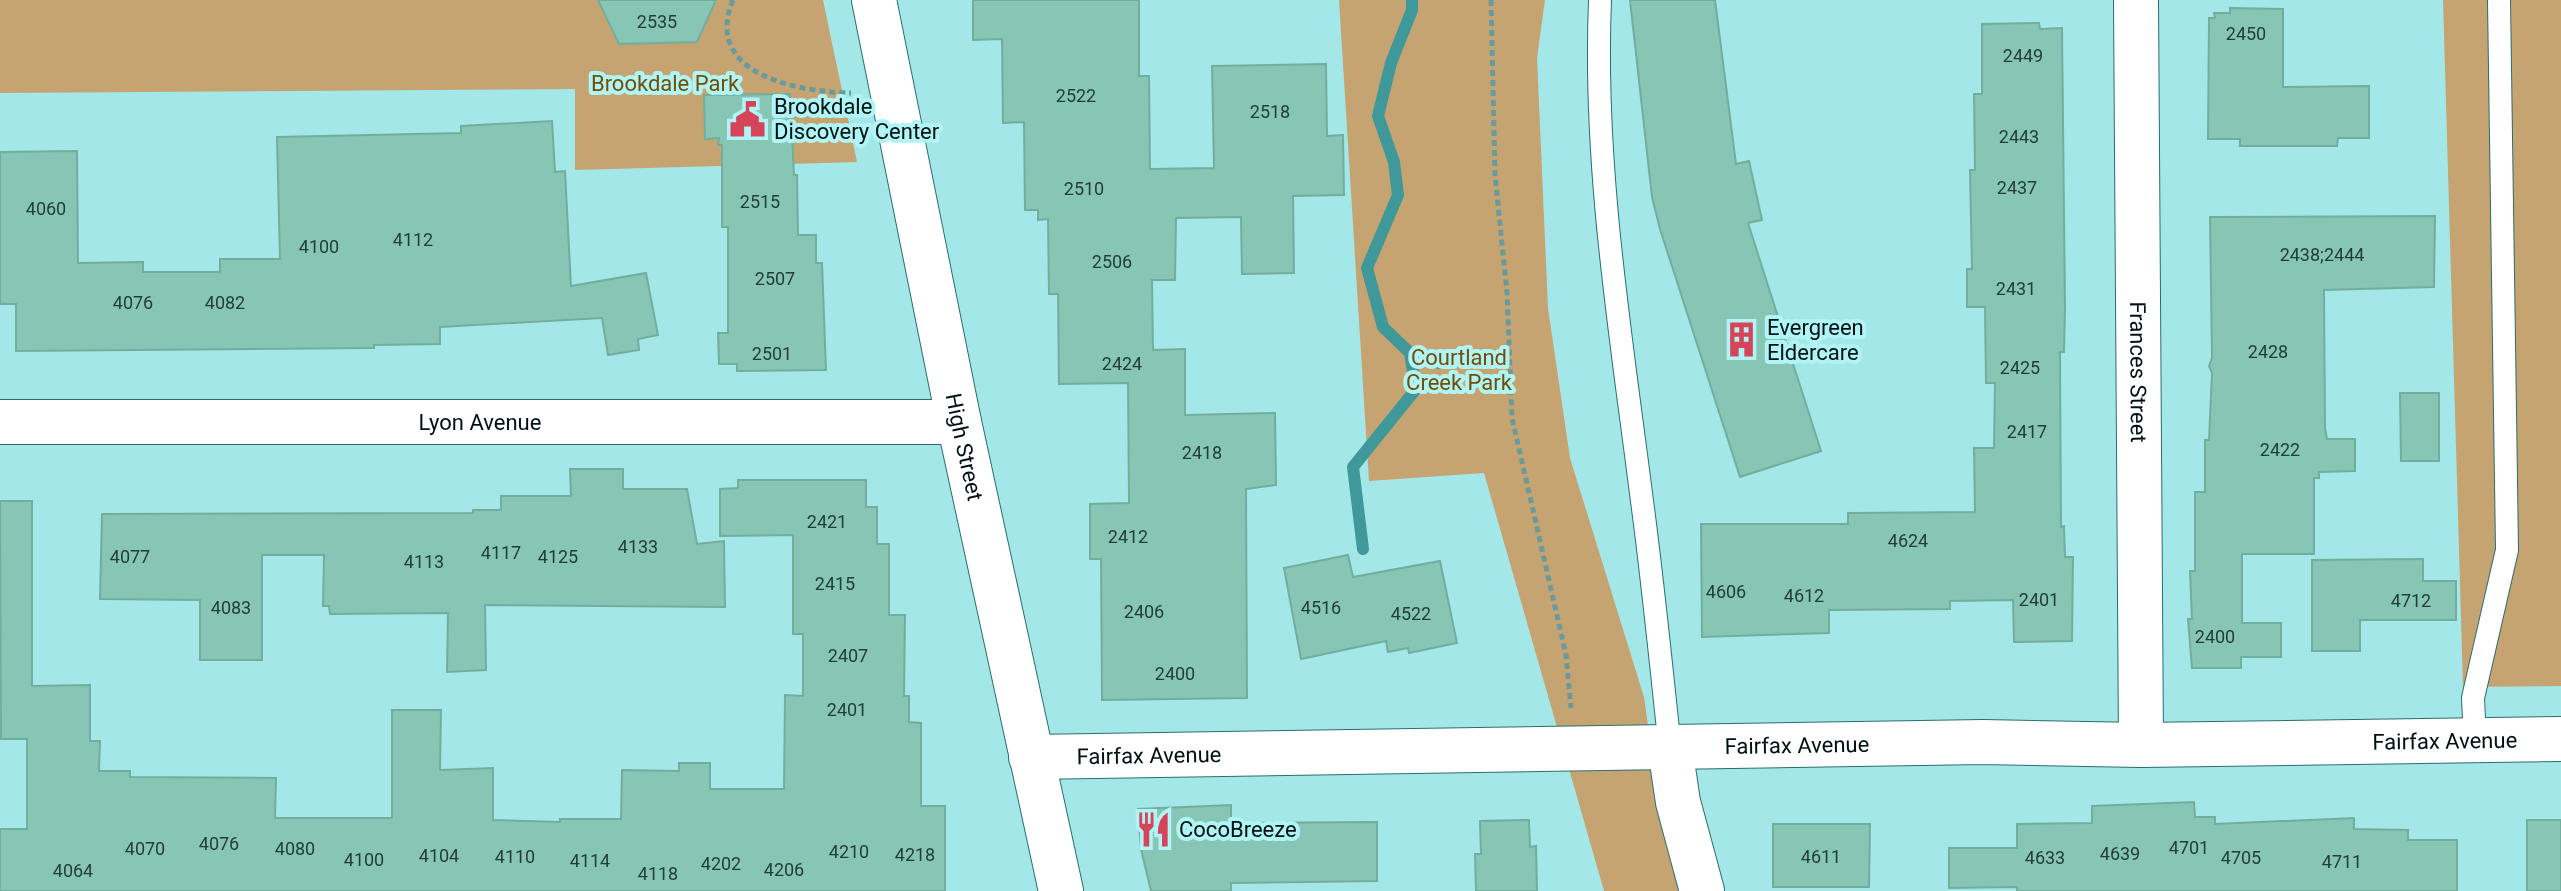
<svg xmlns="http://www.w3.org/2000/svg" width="2561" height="891" font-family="Roboto,sans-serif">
  <rect width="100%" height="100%" fill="#a4e7e8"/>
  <path fill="#c6a472" d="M0,0H823L857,162L575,170V89L0,93Z
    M1339,0H1545L1537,58L1548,308L1570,458L1644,697L1661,817L1686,891H1604L1484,473L1369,481Z
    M2443,0H2561V686L2463,687Z"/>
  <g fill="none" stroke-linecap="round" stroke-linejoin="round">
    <path stroke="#3f999a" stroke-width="12" d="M1410,353L1439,363
      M1363,549L1353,467L1416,389L1410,353L1383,327L1367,268L1398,195L1394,162L1378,116L1391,63L1412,10V0"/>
  </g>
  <path fill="#87c5b5" stroke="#71ae9e" stroke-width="2" d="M598,0H716L697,42L619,44Z
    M973,0H1139V76H1149L1150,169L1214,168L1212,66L1326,64L1327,136L1343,135L1344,195L1293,196L1294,273L1242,274L1241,217L1176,218L1175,280H1152L1153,350L1185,349V415L1275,413L1276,485L1246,489L1247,698L1102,700L1101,559H1090V504L1129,503L1128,383L1059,384L1058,294H1049L1048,219L1038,220V210H1025L1024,122L1003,123L1002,39L973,40Z
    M1630,0H1715L1736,164L1749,161L1762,220L1748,223L1821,451L1740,477L1660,229L1652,197Z
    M2230,8L2283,9V87L2369,86V138H2338L2337,146H2240V139H2208L2209,18H2215L2214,13H2230Z
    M2039,23L2040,29L2062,28L2065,307L2064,352H2060L2061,527L2064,526L2065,557H2073L2072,641L2014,642L2013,600L1950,601V609L1829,610V633L1702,637L1701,524H1848V513L1975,512L1974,448H1994L1995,383H1986L1985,307H1967V269H1972L1970,170H1975L1974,94H1982V24Z
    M790,94L794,175H797L798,235H816V263H822L826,370L737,371V364H719L718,333H728V227H722V145H718L719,138L705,139L704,95Z
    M552,121L555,172L565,171L571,286L646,273L658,335L638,339L639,350L608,355L602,318L440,327V344L374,345V348L16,351V304H0V152L77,151L78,263L143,262V272H220V259H280L277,137L461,133V126Z
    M2435,216L2434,287L2324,290L2325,428L2327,439H2355V471L2319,472V478H2314V554H2242V623H2281V657H2241V668H2192L2188,619H2192L2190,571H2195V492H2205V440H2209L2212,373L2209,366L2212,358L2210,217Z
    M2400,393H2439V461H2401Z
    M570,469H623V489H687L697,544L724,541L725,607L485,605L486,670L447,672L448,613L330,614L329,606H323L324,555H262V660H200V600L100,599L102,514L473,513V510H501V496H571Z
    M738,480H866V507H877V544H889V615H905L904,696H909V722L921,723V806H945V891H0V829H27V739H1L0,501H32V686L90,685V741H100L99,771H130V777L276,778L275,818H392V710H441L440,770L493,768V820L560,822V819H621L622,770L679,771V763H710V789H784L785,695L803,696V634H793V535L720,536V489L738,488Z
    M1348,555L1353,577L1440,561L1457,643L1409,653L1408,648L1388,652L1386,641L1301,659L1284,568Z
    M2423,559V581H2456V620H2360V651H2312V560Z
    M2194,802L2195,817H2215V824L2354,818V829L2408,830V840H2457V891H2017V887L1949,888V848H2017V824L2092,823V806Z
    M1231,805V823L1377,822V881L1231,883V891H1151L1141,849L1138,809Z
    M1529,820L1530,847L1536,846L1537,891H1476L1475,854H1481L1480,821Z
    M2527,820H2561V891H2527Z
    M1773,824H1870L1869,887H1773Z"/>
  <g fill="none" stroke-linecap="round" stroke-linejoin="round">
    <defs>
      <path id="service" d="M1600,0C1593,168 1621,335 1642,501C1653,583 1661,665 1670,748
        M2475,740L2473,698L2507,550L2499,0"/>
      <g id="minor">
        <path id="s1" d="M2136,0L2141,745"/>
        <path id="s2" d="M0,422H959"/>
        <path d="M1670,748L1678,802L1702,891"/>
        <path id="s3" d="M1031,757L1983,742L2141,745L2561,739"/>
      </g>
      <g id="secondary">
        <path id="s4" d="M874,0L959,422L1061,891"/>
      </g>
    </defs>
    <use href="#service" stroke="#2a6e6f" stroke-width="24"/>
    <use href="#minor" stroke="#2a6e6f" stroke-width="46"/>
    <use href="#secondary" stroke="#2a6e6f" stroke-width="46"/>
    <path stroke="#6a9b9c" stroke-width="5" stroke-dasharray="6 4" stroke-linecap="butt" d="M733,0C702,75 799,92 851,93
      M1491,0L1495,175L1507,293L1512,418L1566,655L1571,708"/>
    <use href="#service" stroke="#fff" stroke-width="22"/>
    <use href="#minor" stroke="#fff" stroke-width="44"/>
    <use href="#secondary" stroke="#fff" stroke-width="44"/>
  </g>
  <defs>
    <symbol id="civic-bare" viewBox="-9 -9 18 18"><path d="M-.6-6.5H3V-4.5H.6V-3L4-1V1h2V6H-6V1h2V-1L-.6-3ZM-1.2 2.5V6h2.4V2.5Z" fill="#d54458" stroke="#b1f4f5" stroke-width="2.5" paint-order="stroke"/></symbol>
    <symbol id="building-bare" viewBox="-9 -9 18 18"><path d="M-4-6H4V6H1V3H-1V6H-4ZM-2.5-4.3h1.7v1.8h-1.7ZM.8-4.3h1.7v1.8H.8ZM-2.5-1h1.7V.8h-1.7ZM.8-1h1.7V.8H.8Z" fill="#d54458" stroke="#b1f4f5" stroke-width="2.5" paint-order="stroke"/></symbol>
    <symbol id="restaurant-bare" viewBox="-9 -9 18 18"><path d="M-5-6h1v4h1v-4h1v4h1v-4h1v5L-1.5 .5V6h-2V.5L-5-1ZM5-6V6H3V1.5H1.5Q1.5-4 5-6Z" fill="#d54458" stroke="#b1f4f5" stroke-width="2.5" paint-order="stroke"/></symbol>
  </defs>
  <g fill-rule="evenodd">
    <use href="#civic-bare" x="722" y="94" width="51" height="51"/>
    <use href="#building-bare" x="1716" y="314" width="51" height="51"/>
    <use href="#restaurant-bare" x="1128" y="804" width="51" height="51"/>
  </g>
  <g text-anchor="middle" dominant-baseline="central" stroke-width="8" stroke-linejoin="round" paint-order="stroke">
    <g font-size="18" fill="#223e3b">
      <text x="657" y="21">2535</text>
      <text x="2246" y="33">2450</text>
      <text x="2023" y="55">2449</text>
      <text x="1076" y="95">2522</text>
      <text x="1270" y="111">2518</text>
      <text x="2019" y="136">2443</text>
      <text x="2017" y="187">2437</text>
      <text x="1084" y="188">2510</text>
      <text x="760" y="201">2515</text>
      <text x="46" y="208">4060</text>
      <text x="413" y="239">4112</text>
      <text x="319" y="246">4100</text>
      <text x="2322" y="254">2438;2444</text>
      <text x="1112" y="261">2506</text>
      <text x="775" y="278">2507</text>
      <text x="2016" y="288">2431</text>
      <text x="133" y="302">4076</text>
      <text x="225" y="302">4082</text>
      <text x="2268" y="351">2428</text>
      <text x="772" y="353">2501</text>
      <text x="1122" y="363">2424</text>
      <text x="2020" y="367">2425</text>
      <text x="2027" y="431">2417</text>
      <text x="2280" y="449">2422</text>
      <text x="1202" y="452">2418</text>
      <text x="827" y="521">2421</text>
      <text x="1128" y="536">2412</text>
      <text x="1908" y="540">4624</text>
      <text x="638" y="546">4133</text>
      <text x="501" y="552">4117</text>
      <text x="130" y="556">4077</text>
      <text x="558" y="556">4125</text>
      <text x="424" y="561">4113</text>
      <text x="835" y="583">2415</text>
      <text x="1726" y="591">4606</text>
      <text x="1804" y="595">4612</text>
      <text x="2039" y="599">2401</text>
      <text x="2411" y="600">4712</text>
      <text x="231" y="607">4083</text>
      <text x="1321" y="607">4516</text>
      <text x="1144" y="611">2406</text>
      <text x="1411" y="613">4522</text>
      <text x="2215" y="636">2400</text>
      <text x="848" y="655">2407</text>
      <text x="1175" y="673">2400</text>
      <text x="847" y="709">2401</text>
      <text x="219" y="843">4076</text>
      <text x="2189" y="847">4701</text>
      <text x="145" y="848">4070</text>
      <text x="295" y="848">4080</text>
      <text x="849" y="851">4210</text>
      <text x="2120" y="853">4639</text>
      <text x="915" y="854">4218</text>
      <text x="439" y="855">4104</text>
      <text x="515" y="856">4110</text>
      <text x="1821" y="856">4611</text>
      <text x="2045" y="857">4633</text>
      <text x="2241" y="857">4705</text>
      <text x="364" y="859">4100</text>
      <text x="590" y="860">4114</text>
      <text x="2342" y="861">4711</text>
      <text x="721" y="863">4202</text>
      <text x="784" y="869">4206</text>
      <text x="73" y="870">4064</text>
      <text x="658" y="873">4118</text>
    </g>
    <g font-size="22" fill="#734e08" stroke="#b1f4f5">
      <text x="665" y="83">Brookdale Park</text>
      <text x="1459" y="357">Courtland<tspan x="1459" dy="25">Creek Park</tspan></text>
    </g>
    <g font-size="22" fill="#001112" stroke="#b1f4f5" text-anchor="start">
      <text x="774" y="106">Brookdale<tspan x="774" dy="25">Discovery Center</tspan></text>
      <text x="1767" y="327">Evergreen<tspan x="1767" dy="25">Eldercare</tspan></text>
      <text x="1179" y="829">CocoBreeze</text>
    </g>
    <g font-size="22" fill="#001112" stroke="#b1f4f5">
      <text stroke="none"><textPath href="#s1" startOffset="372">Frances Street</textPath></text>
      <text stroke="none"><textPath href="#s2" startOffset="480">Lyon Avenue</textPath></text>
      <text stroke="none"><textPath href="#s4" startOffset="456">High Street</textPath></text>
      <text stroke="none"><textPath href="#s3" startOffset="1414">Fairfax Avenue</textPath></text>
      <text stroke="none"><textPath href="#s3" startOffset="766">Fairfax Avenue</textPath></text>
      <text stroke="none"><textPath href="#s3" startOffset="118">Fairfax Avenue</textPath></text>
    </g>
  </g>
</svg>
